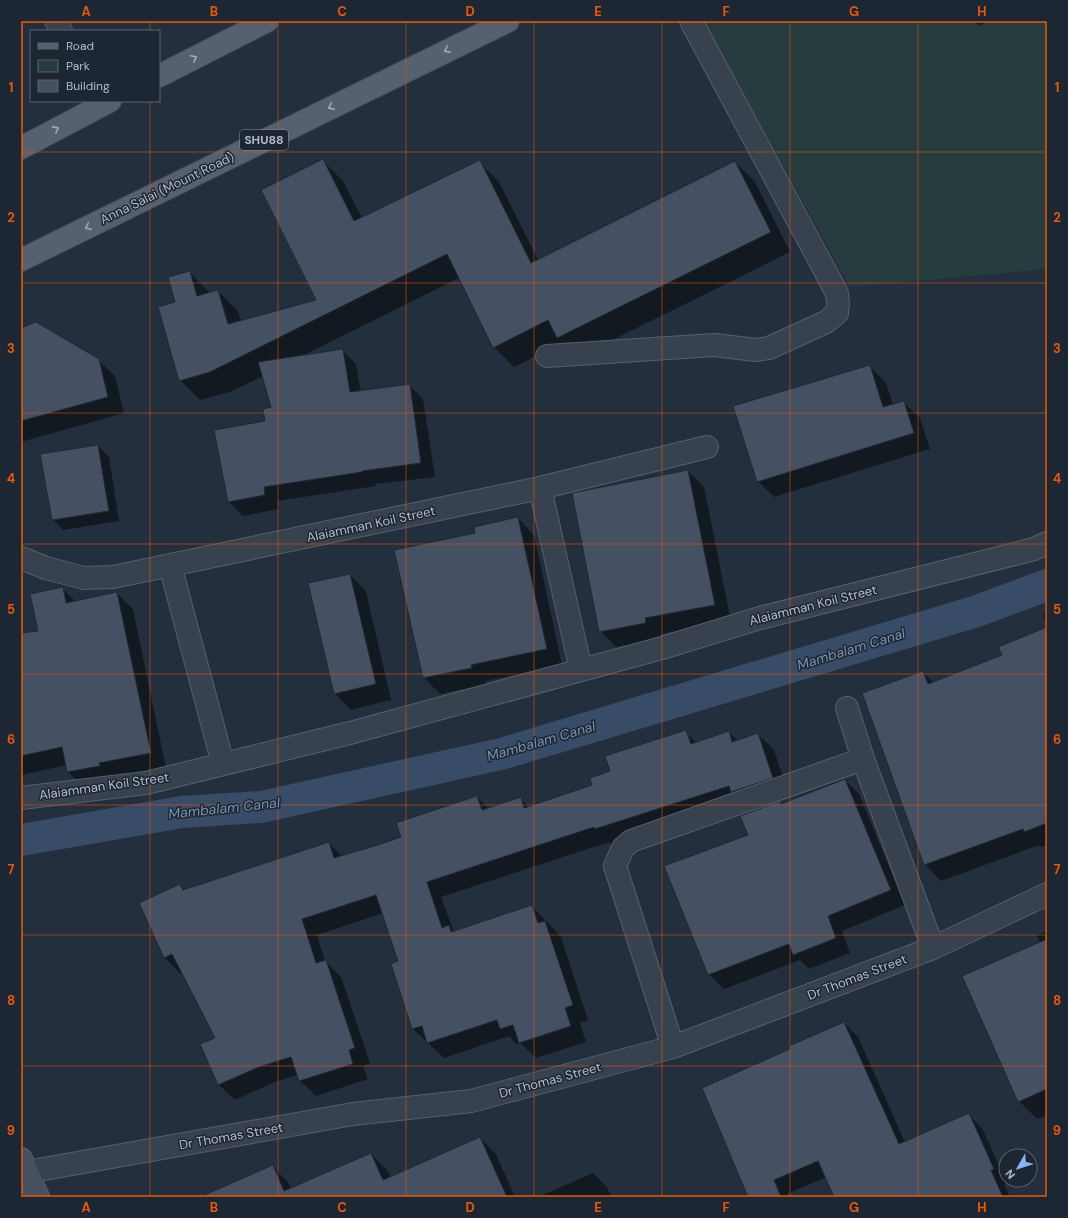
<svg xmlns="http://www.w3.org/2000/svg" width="1068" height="1218" font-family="'DM Sans',sans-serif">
  <rect width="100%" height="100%" fill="#242f3e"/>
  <path fill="#263c3f" d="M703,21H1047V269L850,287Z"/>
  <path fill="#0007" d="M974,21H988L979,26Z
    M323,161L343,181L362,218L479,162L499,182L538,260L735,162L755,182L790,252L578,357L564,342L514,367L494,347L459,278L304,355L342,350L356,364L361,392L409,385L423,399L435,477L375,484L376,486L277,501L279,509L243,516L229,502L272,408L263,376L230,392L200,400L180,380L176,303L189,272L210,293L218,291L238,311L241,322L318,301Z
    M21,329L98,360L115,376L124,413L21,442Z
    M870,366L886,383L893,405L903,402L920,418L930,449L774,497L758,481Z
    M98,446L109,457L119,521L63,530L53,519Z
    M688,471L704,487L731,621L661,634L662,639L616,647L600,631Z
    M518,518L534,535L562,665L486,681L487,684L440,694L424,678L395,551L476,533Z
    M350,575L366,591L391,700L351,710L335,694Z
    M62,588L76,602L117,593L133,609L166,768L84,787L68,772L67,765L21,775V690Z
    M1047,613V624L1043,614Z
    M1047,628V845L1041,847L1039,845L941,881L925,864L923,672L934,683L1003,656Z
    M686,732L697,743L729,732L738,741L758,734L774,750L788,793L742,802L611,844L609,842L441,897L454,932L532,906L547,922L561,937L588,1020L580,1023L586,1042L536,1058L520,1043L516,1044L509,1036L444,1058L413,1029L399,962L383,913L317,935L325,961L341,977L370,1063L363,1066L368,1079L316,1096L300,1081L298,1075L275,1082L235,1100L219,1085L201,1045L216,1038L183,972L180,973L165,958L140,903L180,885L185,890L329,843L342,856L382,845L402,837L477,797L489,809L520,798L529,807L594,785L611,772Z
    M845,780L859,794L905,905L842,931L850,953L809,969L800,960L724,989L709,974L749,836L780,803L782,804Z
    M1047,931V1115L1037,1119L1019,1101L1040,943L1037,935Z
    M844,1023L858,1037L905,1142L968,1114L982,1128L1007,1183L1004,1184L1010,1197H835L826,1177L787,1194L788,1197H749L792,1050Z
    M480,1138L496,1154L515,1197H224L272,1166L288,1182L291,1189L371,1154L387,1170L390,1178Z
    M593,1173L607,1187L611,1197H538Z"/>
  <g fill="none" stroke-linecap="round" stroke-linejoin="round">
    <path stroke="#394c67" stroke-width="32" d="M21,840L182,812L261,807L501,754L974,612L1047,585"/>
  </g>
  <path fill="#455162" stroke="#1f2835" d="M323,159L354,221L480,160L531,263L735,161L771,232L557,338L548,320L493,348L447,254L210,372L179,381L158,307L175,302L168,277L190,271L197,296L218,290L228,324L316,300L261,190Z
    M36,322L99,359L108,397L21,421V328Z
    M343,349L350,392L410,384L421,463L362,471V472L264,487L265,495L228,502L214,430L265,421L263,409L271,407L258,362Z
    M870,365L883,407L904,401L914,433L757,482L733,406Z
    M98,445L109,511L52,520L40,454Z
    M688,470L715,605L645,618L646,623L599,632L572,493Z
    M518,517L547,649L471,665L472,668L423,678L394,550L475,533L474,527Z
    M350,574L376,684L334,694L308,583Z
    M63,587L66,603L117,592L151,753L99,763L100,766L67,772L62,747L21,756V633L38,631L30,594Z
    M1047,627V823L1024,832L1023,829L924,865L862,693L923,671L928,684L1002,655L998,647Z
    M686,730L691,744L729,731L732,742L758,733L773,778L731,792L729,786L595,829L594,827L427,882L442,928L449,925L451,932L532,905L538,923L545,921L573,1005L565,1008L571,1026L519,1043L513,1025L500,1029L497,1020L427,1043L422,1026L412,1029L391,964L398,961L376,895L302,919L316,963L326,960L355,1048L349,1050L353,1064L299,1081L291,1057L259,1067L218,1085L200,1044L215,1038L172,954L164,958L139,903L180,884L183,890L329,842L334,858L381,844L401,837L396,823L477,796L482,810L521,797L524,808L592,785L590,778L610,771L605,756Z
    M845,779L891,890L828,916L836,938L793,955L789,944L708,975L664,866L748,835L740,816L780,801L781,804Z
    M1047,939V1089L1018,1102L962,976Z
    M844,1022L899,1144L969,1113L994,1169L991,1170L1003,1197H834L818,1161L774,1180L781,1197H748L702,1088L790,1049L789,1046Z
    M480,1137L507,1197H200L273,1165L284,1191L371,1153L383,1180Z"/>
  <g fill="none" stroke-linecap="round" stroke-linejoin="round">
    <defs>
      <path id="street" d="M56,21L61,31
        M547,356L714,345L756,350L769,348L826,322L837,313L838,304L837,293L691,21
        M540,488L707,447
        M21,558L46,568L84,578L113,577L540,488L581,670
        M170,565L223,764
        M847,708L863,759L933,948
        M21,798L146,783L350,733L662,648L760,618L1034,549L1047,543
        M673,1047L615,866L623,848L631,841L863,759
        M27,1172L353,1114L471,1101L673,1047L933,948L1047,894"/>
      <path id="secondary" d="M21,1159L38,1197"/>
      <path id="primary" d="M159,76L267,21
        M21,148L110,101
        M21,260L508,21"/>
    </defs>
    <use href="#street" stroke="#565f6c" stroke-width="24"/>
    <use href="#secondary" stroke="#565f6c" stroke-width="24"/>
    <use href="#primary" stroke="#414a57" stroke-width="24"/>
    <use href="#street" stroke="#38414e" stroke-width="22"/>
    <use href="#secondary" stroke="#465061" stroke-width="22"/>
    <use href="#primary" stroke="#56606e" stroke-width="22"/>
  </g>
  <defs><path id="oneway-chevron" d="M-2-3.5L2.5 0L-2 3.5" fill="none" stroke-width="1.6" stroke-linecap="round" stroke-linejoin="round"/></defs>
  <g stroke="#a1aab7">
    <use href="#oneway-chevron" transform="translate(447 50) rotate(154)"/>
    <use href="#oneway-chevron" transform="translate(194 58) rotate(-27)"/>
    <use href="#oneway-chevron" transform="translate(331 107) rotate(154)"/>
    <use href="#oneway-chevron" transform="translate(56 129) rotate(-28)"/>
    <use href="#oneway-chevron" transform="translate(88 227) rotate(154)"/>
  </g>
  <path fill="none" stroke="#e8590c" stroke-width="1" stroke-opacity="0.55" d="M150,21V31M278,21V1197M406,21V1197M534,21V1197M662,21V1197M790,21V1197M918,21V1197M150,101V1197M21,152H1047M21,283H1047M21,413H1047M21,544H1047M21,674H1047M21,805H1047M21,935H1047M21,1066H1047"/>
  <g text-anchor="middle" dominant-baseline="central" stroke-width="3" stroke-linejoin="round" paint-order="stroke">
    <rect fill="#1d2633" stroke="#878f9c" stroke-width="1" x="240" y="130" width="48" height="20" rx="3"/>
    <g font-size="12" font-weight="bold" fill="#b4bcc9">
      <text x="264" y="140">SHU88</text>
    </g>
    <g font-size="13" fill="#b4bcc9" stroke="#1d2633">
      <text transform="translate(167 188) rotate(-26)">Anna Salai (Mount Road)</text>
      <text transform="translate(371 524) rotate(-12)">Alaiamman Koil Street</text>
      <text transform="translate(813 605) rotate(-14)">Alaiamman Koil Street</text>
      <text transform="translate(104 786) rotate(-8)">Alaiamman Koil Street</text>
      <text transform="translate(857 977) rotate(-21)">Dr Thomas Street</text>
      <text transform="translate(550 1080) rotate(-15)">Dr Thomas Street</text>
      <text transform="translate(231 1136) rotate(-10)">Dr Thomas Street</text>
    </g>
    <g font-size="14" font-style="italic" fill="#7c92b1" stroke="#1d2633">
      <text transform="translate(851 649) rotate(-17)">Mambalam Canal</text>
      <text transform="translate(541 741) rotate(-16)">Mambalam Canal</text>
      <text transform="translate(224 808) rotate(-6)">Mambalam Canal</text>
    </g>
  </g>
  <rect width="1068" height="1218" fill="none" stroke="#1d2633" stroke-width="44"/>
  <rect x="30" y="30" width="130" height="72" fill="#1d2633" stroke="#59626f"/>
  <rect x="38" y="43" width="20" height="6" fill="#56606e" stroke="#59626f"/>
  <text x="66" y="50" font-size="12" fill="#b4bcc9">Road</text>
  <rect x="38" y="60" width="20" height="12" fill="#263c3f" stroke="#59626f"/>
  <text x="66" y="70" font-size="12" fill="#b4bcc9">Park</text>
  <rect x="38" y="80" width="20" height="12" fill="#455162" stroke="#59626f"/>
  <text x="66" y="90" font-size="12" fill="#b4bcc9">Building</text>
  <g transform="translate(1018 1168) rotate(231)"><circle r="19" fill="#1d2633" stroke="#59626f"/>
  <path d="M0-3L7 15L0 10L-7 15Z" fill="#8ab4f8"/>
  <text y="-6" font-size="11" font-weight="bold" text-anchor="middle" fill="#b4bcc9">N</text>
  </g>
  <rect x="22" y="22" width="1024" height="1174" fill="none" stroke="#e8590c" stroke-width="1.5"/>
  <g font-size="13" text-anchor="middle" font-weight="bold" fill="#e8590c">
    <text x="86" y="16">A</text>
    <text x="214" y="16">B</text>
    <text x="342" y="16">C</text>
    <text x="470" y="16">D</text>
    <text x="598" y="16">E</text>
    <text x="726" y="16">F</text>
    <text x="854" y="16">G</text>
    <text x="982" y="16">H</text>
    <text x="11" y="92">1</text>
    <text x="1057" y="92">1</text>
    <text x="11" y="222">2</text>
    <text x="1057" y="222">2</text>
    <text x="11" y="353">3</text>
    <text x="1057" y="353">3</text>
    <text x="11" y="483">4</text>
    <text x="1057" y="483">4</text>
    <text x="11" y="614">5</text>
    <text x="1057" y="614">5</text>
    <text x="11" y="744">6</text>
    <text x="1057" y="744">6</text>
    <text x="11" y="874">7</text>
    <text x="1057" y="874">7</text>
    <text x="11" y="1005">8</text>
    <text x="1057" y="1005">8</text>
    <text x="11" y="1135">9</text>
    <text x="1057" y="1135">9</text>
    <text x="86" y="1212">A</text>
    <text x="214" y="1212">B</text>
    <text x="342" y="1212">C</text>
    <text x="470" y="1212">D</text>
    <text x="598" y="1212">E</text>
    <text x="726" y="1212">F</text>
    <text x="854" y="1212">G</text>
    <text x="982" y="1212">H</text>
  </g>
</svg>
